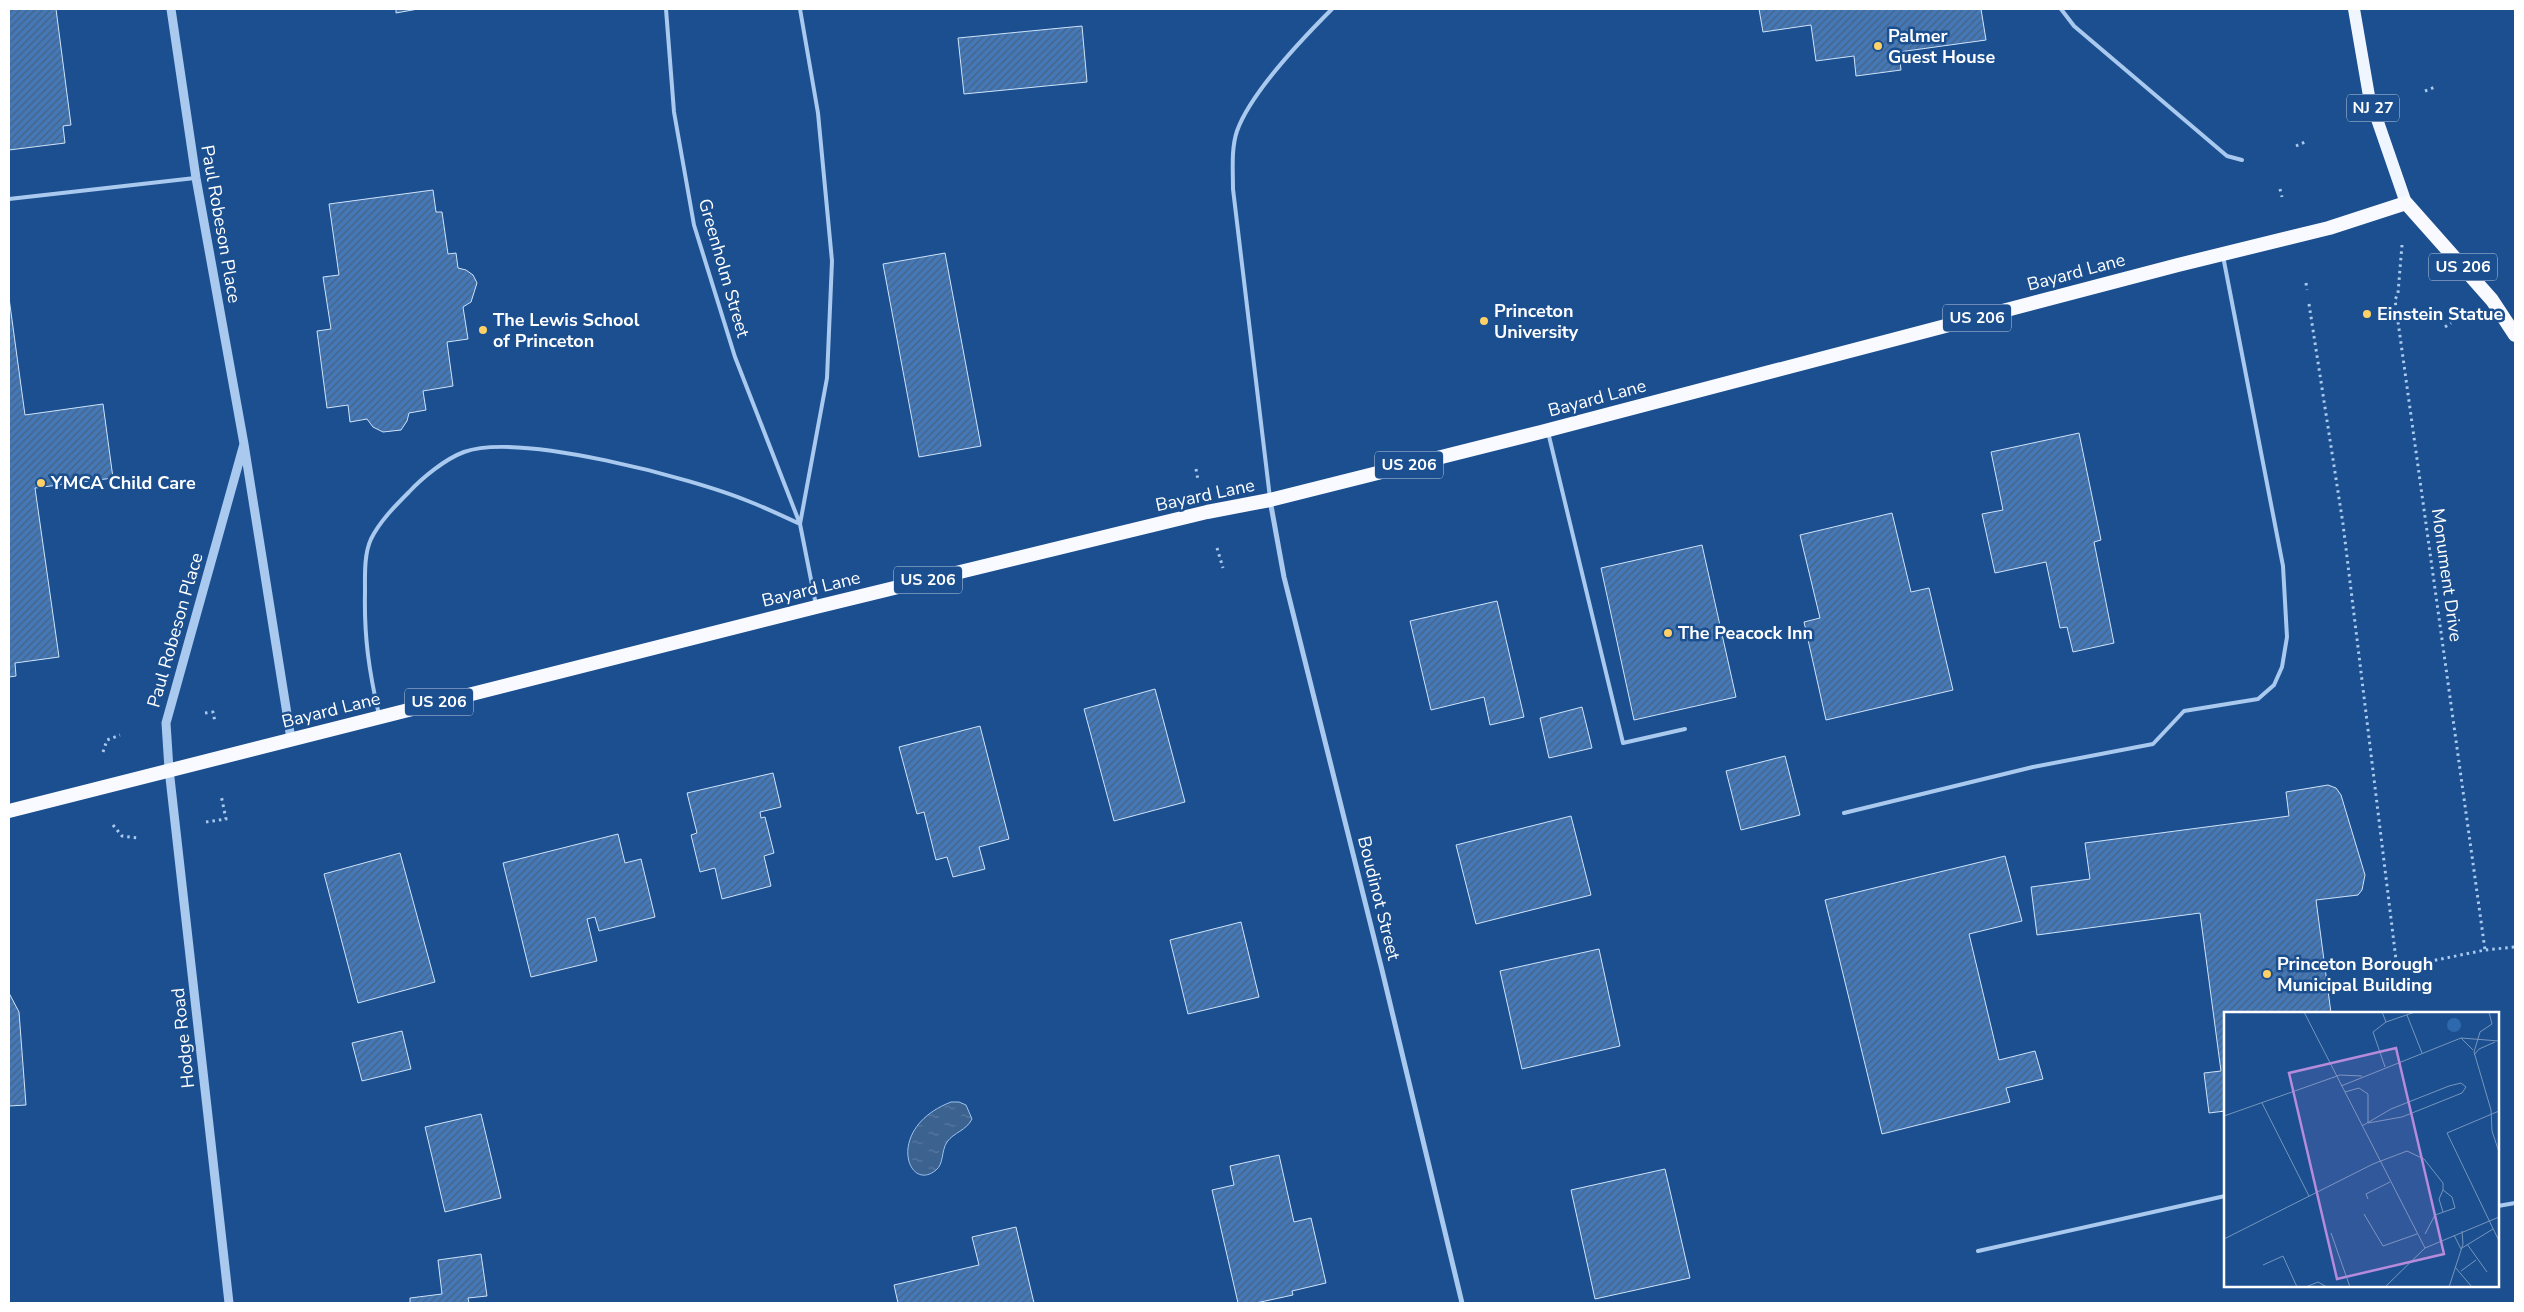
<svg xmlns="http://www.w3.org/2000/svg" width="2524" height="1312" font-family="'Nunito Sans',sans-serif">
  <defs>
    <pattern id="water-ripples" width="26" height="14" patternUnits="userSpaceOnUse" patternTransform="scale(1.25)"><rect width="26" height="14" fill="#3c6290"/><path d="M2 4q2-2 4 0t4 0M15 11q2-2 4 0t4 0" fill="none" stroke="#597aa1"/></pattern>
    <pattern id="building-hatch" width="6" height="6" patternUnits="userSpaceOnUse" patternTransform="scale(1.25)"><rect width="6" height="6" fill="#4478b7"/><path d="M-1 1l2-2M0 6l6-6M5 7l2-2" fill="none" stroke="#486282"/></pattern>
  </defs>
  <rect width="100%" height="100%" fill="#1b4f8f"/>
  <path fill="url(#water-ripples)" stroke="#9cc4f0" d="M951,1102H959L966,1105L972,1119C966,1131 954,1132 947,1142C941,1151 944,1164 936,1170C908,1194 884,1128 951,1102Z"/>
  <path fill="url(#building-hatch)" stroke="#cfe3fa" d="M9,9H56L71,125L63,126L65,143L9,150Z
    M396,9H418L396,13Z
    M1759,9H1981L1986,40L1899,52L1901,70L1856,76L1854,56L1816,61L1811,25L1763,32Z
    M1082,26L1087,82L964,94L958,38Z
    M433,190L436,212H442L448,254L456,253L458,268L466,270L473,275L477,283L471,302L463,307L468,339L447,342L453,386L423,391L426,410L409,413L407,421L401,430L383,432L373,427L367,419L350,422L348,405L327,408L317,331L331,329L323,277L339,275L329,204Z
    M945,253L981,446L919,457L883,264Z
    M9,298L25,415L103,404L113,478L35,488L59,657L15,663L16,676L9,677Z
    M2079,433L2101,540L2094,542L2114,643L2073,652L2067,627L2060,628L2046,562L1995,573L1982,514L2003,510L1991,452Z
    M1892,513L1911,592L1929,588L1953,690L1826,720L1804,622L1820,618L1800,535Z
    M1702,545L1736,697L1634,720L1601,568Z
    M1497,601L1524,717L1490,725L1484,697L1431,710L1410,621Z
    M1155,689L1185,802L1114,821L1084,709Z
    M1582,707L1592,748L1549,758L1540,718Z
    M980,726L1009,839L979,847L985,869L953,877L947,857L936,860L924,812L917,814L899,747Z
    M1785,756L1800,815L1741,830L1726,771Z
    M773,773L781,807L760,812L761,818L765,817L774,853L764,856L771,886L722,899L715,868L700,872L691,835L697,833L687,793Z
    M2328,785L2336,788L2341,795L2365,875L2362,890L2358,895L2316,900L2331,1013H2225V1111L2209,1113L2204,1073L2221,1071L2200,913L2037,935L2031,887L2090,879L2085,843L2289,816L2286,792Z
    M1571,816L1591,895L1476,924L1456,845Z
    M618,834L625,863L641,859L655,917L599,931L595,917L587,919L597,961L531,977L503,863Z
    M400,853L435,982L358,1003L324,874Z
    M2005,856L2022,921L1969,934L1999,1060L2035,1051L2043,1079L2006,1088L2010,1102L1882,1134L1825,900Z
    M1241,922L1259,997L1188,1014L1170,940Z
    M1599,949L1620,1046L1522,1069L1500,971Z
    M9,993L19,1012L26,1105L9,1106Z
    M402,1031L411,1069L362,1081L352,1043Z
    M481,1114L501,1198L445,1212L425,1127Z
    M1279,1155L1294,1222L1311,1218L1326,1283L1292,1291L1293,1295L1256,1303H1238L1212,1190L1234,1185L1230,1166Z
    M1665,1169L1690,1278L1595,1299L1571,1190Z
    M1016,1227L1034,1303H898L894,1285L979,1265L972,1237Z
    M481,1254L487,1296L468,1298L469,1303H410V1298L442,1294L438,1260Z"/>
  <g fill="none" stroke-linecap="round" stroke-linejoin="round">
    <path stroke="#a9c9ee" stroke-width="3" stroke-dasharray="2.5 4" stroke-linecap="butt" d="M2425,91L2435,87
      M2296,146L2305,142
      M2280,189L2282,197
      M2402,245L2398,293L2395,300L2485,950
      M2306,283L2307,290
      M2309,304L2343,524L2397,968L2485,950L2515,947
      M2445,327L2451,323
      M1196,469L1198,480
      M1217,548L1223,568
      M205,713L213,712L215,722
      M103,752L107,740L120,735
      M206,822L226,819L221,795
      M113,825L122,836L138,838"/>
    <path stroke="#a9c9ee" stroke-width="4" d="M666,9L674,112L694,225L735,357L800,524L816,605
      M800,9L818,113L832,261L827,378L800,524
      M2061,9L2074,26L2227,156L2242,160
      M9,199L195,178
      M1548,432L1623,743L1685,729
      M1270,498L1233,189C1233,170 1231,149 1237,131C1251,92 1303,38 1332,9
      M379,715C369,671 364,637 365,592C365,575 364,554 371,539C380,521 395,506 409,492C422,478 445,459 464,452C519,432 692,478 748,501C766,508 783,516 800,524
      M1844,813L2033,767L2153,744L2184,711L2258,699L2274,685L2282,667L2287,637L2283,566L2223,256
      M2498,1206L2515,1203
      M1978,1251L2225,1196"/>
    <path stroke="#a9c9ee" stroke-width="5" d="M1270,500L1284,577L1382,970L1462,1303"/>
    <path stroke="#a9c9ee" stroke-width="9" d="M171,9L196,178L244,444L291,739
      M229,1303L169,769L166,723L244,444"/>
    <path stroke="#f0f6ff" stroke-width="12" d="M2354,9L2369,96L2406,203"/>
    <path stroke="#f8faff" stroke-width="14" d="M9,811L816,607L1207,512L1270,500L1541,432L2178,265L2329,228L2406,203L2492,300L2515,335"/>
  </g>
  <g fill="#ffd166" stroke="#1b4f8f" stroke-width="2">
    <circle cx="1878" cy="46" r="5"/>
    <circle cx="2367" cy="314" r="5"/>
    <circle cx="1484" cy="321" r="5"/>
    <circle cx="483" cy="330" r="5"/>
    <circle cx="41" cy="483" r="5"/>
    <circle cx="1668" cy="633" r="5"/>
    <circle cx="2267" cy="974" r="5"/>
  </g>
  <g text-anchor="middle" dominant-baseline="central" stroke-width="5" stroke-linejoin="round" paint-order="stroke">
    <g fill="#1b4f8f" stroke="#bbcadd" stroke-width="1">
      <rect x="2347" y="94.5" width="52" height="27" rx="4"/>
      <rect x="2429" y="253.5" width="68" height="27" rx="4"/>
      <rect x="1943" y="304.5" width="68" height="27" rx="4"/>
      <rect x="1375" y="451.5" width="68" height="27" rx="4"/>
      <rect x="894" y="566.5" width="68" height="27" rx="4"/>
      <rect x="405" y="688.5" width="68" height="27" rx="4"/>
    </g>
    <g font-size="16" font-weight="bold" fill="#fff">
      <text x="2373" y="108">NJ 27</text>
      <text x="2463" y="267">US 206</text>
      <text x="1977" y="318">US 206</text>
      <text x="1409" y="465">US 206</text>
      <text x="928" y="580">US 206</text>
      <text x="439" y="702">US 206</text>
    </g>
    <g font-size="18" font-weight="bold" fill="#fff" stroke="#1b4f8f" text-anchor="start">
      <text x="1888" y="36">Palmer<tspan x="1888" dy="21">Guest House</tspan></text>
      <text x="1494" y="311">Princeton<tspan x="1494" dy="21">University</tspan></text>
      <text x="2377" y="314">Einstein Statue</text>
      <text x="493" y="320">The Lewis School<tspan x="493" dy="21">of Princeton</tspan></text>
      <text x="51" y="483">YMCA Child Care</text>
      <text x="1678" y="633">The Peacock Inn</text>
      <text x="2277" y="964">Princeton Borough<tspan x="2277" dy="21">Municipal Building</tspan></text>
    </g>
    <g font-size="18" fill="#fff" stroke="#1b4f8f">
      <text transform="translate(221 224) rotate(80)">Paul Robeson Place</text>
      <text transform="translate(724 268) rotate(74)">Greenholm Street</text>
      <text transform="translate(2076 272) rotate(-15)">Bayard Lane</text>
      <text transform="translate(1597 398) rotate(-15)">Bayard Lane</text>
      <text transform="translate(1205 495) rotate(-12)">Bayard Lane</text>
      <text transform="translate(2447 575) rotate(82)">Monument Drive</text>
      <text transform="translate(811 589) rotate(-14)">Bayard Lane</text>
      <text transform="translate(175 630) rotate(-74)">Paul Robeson Place</text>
      <text transform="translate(331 710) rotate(-14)">Bayard Lane</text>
      <text transform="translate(1379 898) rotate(76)">Boudinot Street</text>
      <text transform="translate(183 1038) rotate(-96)">Hodge Road</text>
    </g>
  </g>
  <g transform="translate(2224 1012)">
    <rect width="275" height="275" fill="#1b4f8f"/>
    <path d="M223 13a7 7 0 1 1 14 0a7 7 0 1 1-14 0Z" fill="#2e69ad"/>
    <path fill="none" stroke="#7695bc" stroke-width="1" d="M80,0L201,236L161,275M158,0L162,10L191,0M265,0L268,12L256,20L250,40L267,98L268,119L275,140M183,3L198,41M237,26L249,38M250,43L255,37L271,30M161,55L149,20L162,10M117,74L237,26L275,29M121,80L135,76L144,82V111M38,91L85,184M275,99L223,121L275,229M0,104L116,63L138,64M138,114L167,97L225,74L237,71L242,75L238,81L178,105L144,111M144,187L142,182L166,170M140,202L159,234L193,222M107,221L126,275M201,222L211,203L231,196L228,185L219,178L215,187L219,200M230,223L237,237M0,227L149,152L183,139L200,147L219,171V178M243,232L263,260M201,236L275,205M238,236L269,217M39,253L59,244L73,275M231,255L248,275M237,259L252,248M82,275L94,270L103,275M225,275L239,232L238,219"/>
    <path fill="#b68bdc" fill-opacity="0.15" stroke="#b68bdc" stroke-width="2.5" d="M172,36L220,242L113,267L65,61Z"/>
    <rect width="275" height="275" fill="none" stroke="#fff" stroke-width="2.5"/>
  </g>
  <rect width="2524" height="1312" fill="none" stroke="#ffffff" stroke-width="20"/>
</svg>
